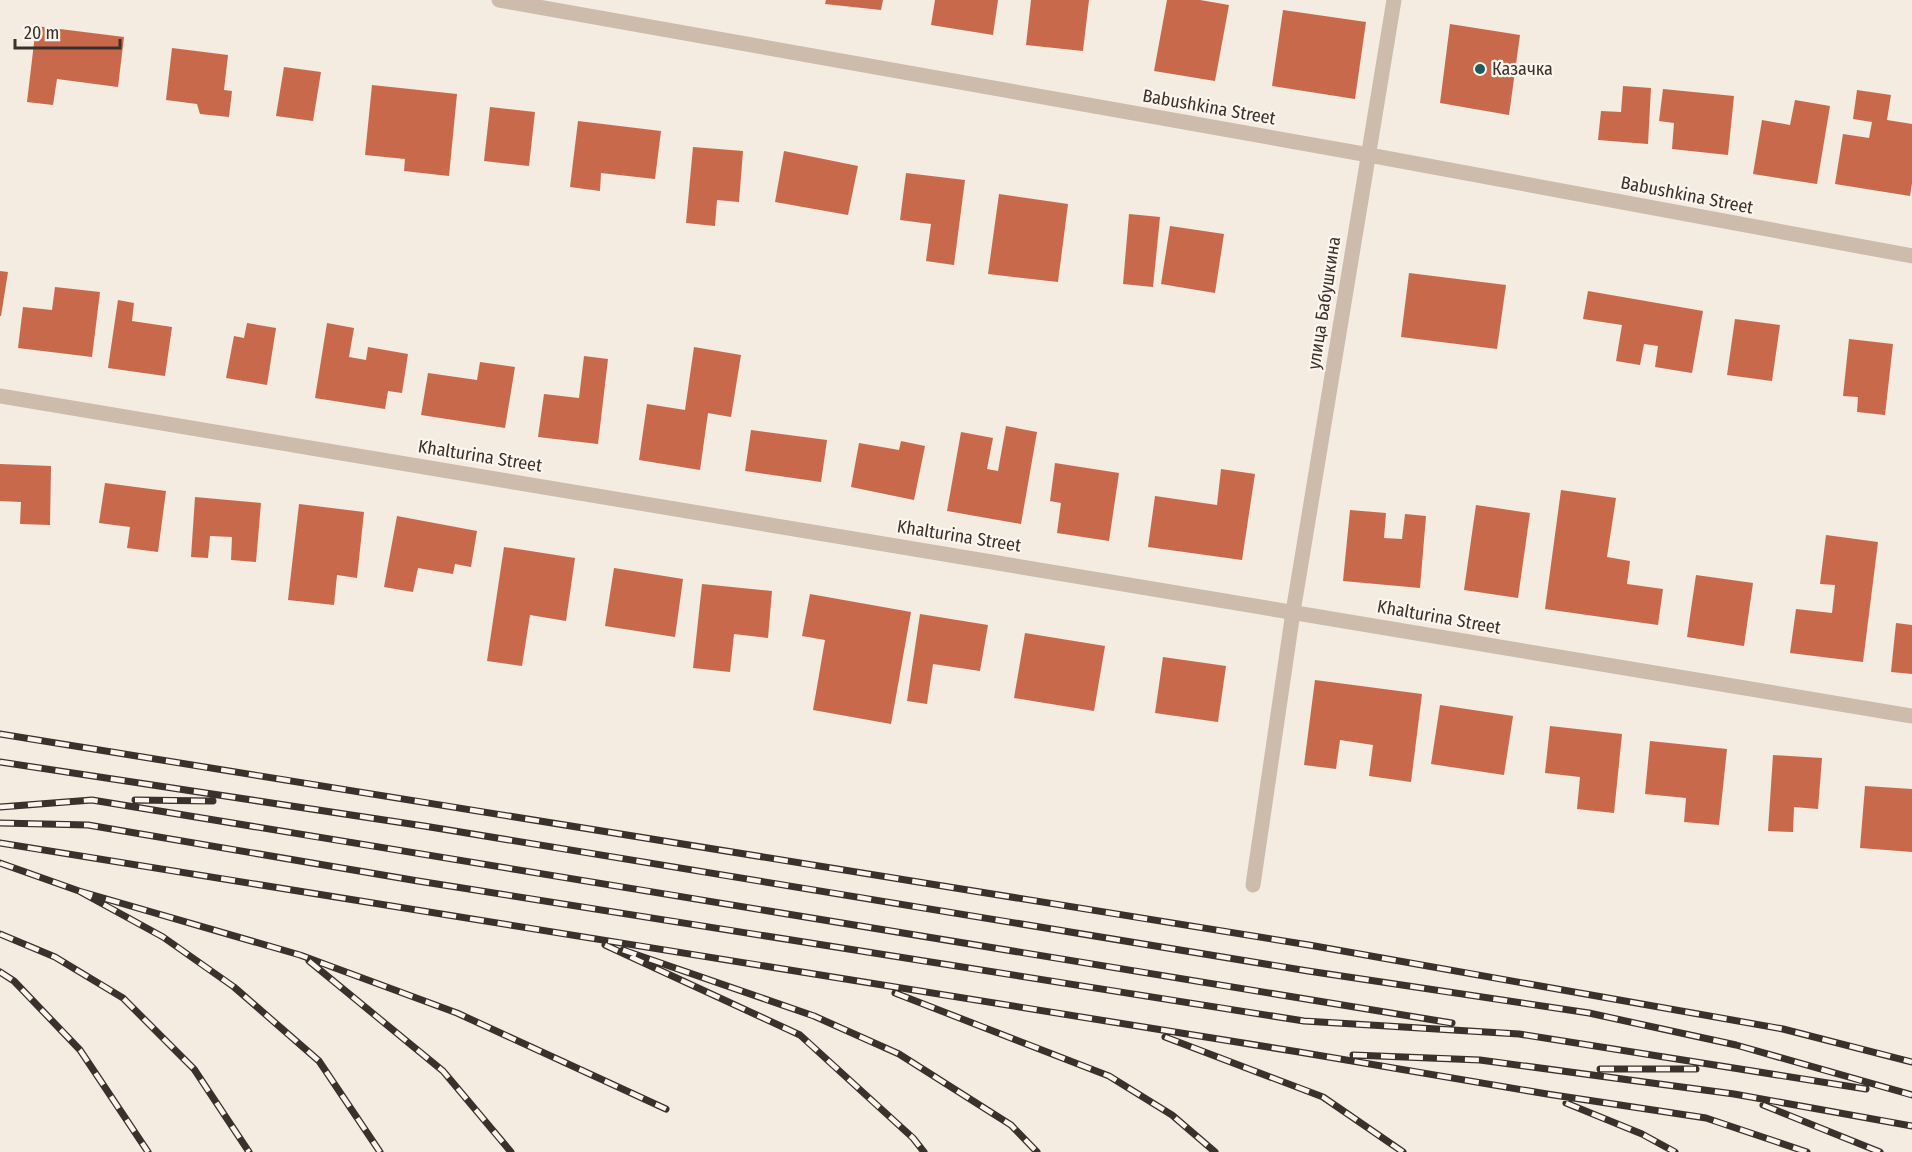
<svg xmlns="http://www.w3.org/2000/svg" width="1912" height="1152" font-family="'Fira Sans Condensed',sans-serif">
  <rect width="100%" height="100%" fill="#f4ebe1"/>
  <path fill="#c8694b" d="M826,0H883L881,10L825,4Z
    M935,0H998L993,35L931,25Z
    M1031,0H1089L1083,51L1026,45Z
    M1167,0H1200L1229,5L1215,81L1154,71Z
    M1283,10L1366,22L1355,99L1272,86Z
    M1450,24L1520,35L1509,115L1440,103Z
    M36,26L124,37L118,87L57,79L53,105L27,102Z
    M172,48L228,55L224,90L232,91L229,117L200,114L197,104L166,100Z
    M284,67L321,72L313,121L276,116Z
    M372,85L457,94L449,176L404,171L405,159L365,155Z
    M1623,86L1651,88L1648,144L1598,140L1601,111L1621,112Z
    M1663,89L1734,96L1728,155L1672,149L1674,123L1659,121Z
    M1857,90L1891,95L1887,120L1912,124V183L1910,196L1835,184L1843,134L1869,138L1872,122L1853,119Z
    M1795,100L1830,106L1817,184L1753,174L1762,120L1790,125Z
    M490,107L535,112L529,166L484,161Z
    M578,121L661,131L655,179L601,173L600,191L570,187Z
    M693,147L743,151L739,202L717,200L715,226L686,223Z
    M784,151L858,166L848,215L775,202Z
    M906,173L965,180L954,265L926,261L931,224L900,220Z
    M999,194L1068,204L1058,282L988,274Z
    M1129,214L1160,217L1153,287L1123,284Z
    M1170,226L1224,234L1215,293L1161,284Z
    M0,271L8,272L1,316H0Z
    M1409,273L1506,285L1497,349L1401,337Z
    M55,287L100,292L92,357L18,348L23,307L52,310Z
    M1588,291L1703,311L1692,373L1655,367L1658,346L1644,344L1640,365L1616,361L1622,325L1583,319Z
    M118,300L134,303L132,321L172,327L165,376L108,368Z
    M1735,319L1780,325L1772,381L1727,375Z
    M247,323L276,328L267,385L226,378L234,336L244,338Z
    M327,323L354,328L349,357L366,360L368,347L408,354L402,393L388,391L385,409L315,398Z
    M1849,339L1893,344L1885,415L1857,412L1858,397L1843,396Z
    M694,347L741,355L731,417L708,413L700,470L639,460L647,404L685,410Z
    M584,356L608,359L598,444L538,437L544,394L579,398Z
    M480,362L515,367L505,428L421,415L428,373L477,380Z
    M1006,426L1037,432L1021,524L947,511L961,432L993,438L987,469L998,471Z
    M751,430L827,440L821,482L745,471Z
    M901,441L925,446L914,500L851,487L859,443L899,450Z
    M1055,463L1119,473L1109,541L1057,533L1061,503L1050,501Z
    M0,464L51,466L50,525L20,524L21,502L0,501Z
    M1221,469L1255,474L1242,560L1148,547L1155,496L1217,505Z
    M105,483L166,491L158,552L127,548L130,527L99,523Z
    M1561,490L1616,498L1607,557L1630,561L1627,584L1663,589L1658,625L1545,609Z
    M195,497L261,503L256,562L231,560L232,537L210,536L208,558L191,557Z
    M299,504L364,512L357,578L337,575L334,605L288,600Z
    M1476,505L1530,513L1518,598L1464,590Z
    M1350,510L1386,513L1384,538L1402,539L1405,514L1426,516L1420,588L1343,581Z
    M397,516L477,531L471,567L455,564L453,574L418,568L413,592L384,587Z
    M1826,535L1878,542L1863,662L1790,653L1796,609L1832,613L1835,585L1820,584Z
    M504,547L575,558L566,621L530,615L522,666L487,661Z
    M614,568L683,579L675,637L605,626Z
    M1696,575L1753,583L1744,646L1687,637Z
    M702,584L772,591L768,638L734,634L730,672L693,668Z
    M810,594L911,612L891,724L813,710L825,640L802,636Z
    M920,614L988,625L980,671L933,664L927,704L907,701Z
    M1896,623L1912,625V674L1891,672Z
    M1025,633L1105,646L1094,711L1014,698Z
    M1163,657L1226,666L1218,722L1155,713Z
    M1315,680L1422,694L1411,782L1369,776L1373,745L1340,740L1336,769L1304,765Z
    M1440,705L1513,716L1504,775L1431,764Z
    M1550,726L1622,734L1614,813L1577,809L1580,777L1545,773Z
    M1650,741L1727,749L1719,825L1684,822L1686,798L1645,794Z
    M1773,755L1822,758L1818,809L1794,807L1793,832L1768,831Z
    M1865,786L1912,789V852L1860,848Z"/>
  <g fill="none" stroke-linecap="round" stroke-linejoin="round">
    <path stroke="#cdbbac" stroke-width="15" d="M499,0L1369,155L1912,256
      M0,396L1912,716
      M1253,885L1293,612L1394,0"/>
    <defs>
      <path id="rail" d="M0,734L1309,945L1783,1029L1912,1062
        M0,762L424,826L1308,971L1589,1013L1736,1045L1912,1095
        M135,800L213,801
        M0,807L92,800L1452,1023
        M0,823L88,825L418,881L1304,1021L1519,1034L1866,1089
        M0,843L1299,1052L1547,1094L1706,1118L1807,1152
        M0,863L79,891L163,937L234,987L319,1061L380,1152
        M79,891L300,955L457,1013L666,1109
        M0,934L55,957L123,998L194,1069L249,1152
        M605,945L800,1035L913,1138L924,1152
        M623,950L814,1016L899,1054L1011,1125L1037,1152
        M309,961L443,1071L511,1152
        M0,972L14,981L80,1050L148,1152
        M895,993L1109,1076L1172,1115L1215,1152
        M1165,1037L1323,1097L1403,1152
        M1353,1055L1480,1060L1734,1094L1912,1126
        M1600,1069H1696
        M1566,1103L1642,1134L1675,1152
        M1763,1105L1880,1152"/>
    </defs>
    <use href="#rail" stroke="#3b302b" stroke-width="7"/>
    <use href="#rail" stroke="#fbf5ee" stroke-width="4.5" stroke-dasharray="14" stroke-linecap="butt"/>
  </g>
  <circle fill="#1f5a5e" stroke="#fbf5ee" stroke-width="2" cx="1480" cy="69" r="6"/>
  <g text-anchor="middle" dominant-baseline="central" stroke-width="4.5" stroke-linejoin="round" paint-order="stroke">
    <g font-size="18" fill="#3b302b" stroke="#fbf5ee" text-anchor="start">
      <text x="1492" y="69">Казачка</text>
    </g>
    <g font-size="18" fill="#3b302b" stroke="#fbf5ee">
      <text transform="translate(1209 107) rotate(10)">Babushkina Street</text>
      <text transform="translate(1687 195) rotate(11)">Babushkina Street</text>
      <text transform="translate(1324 303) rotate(-81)">улица Бабушкина</text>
      <text transform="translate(480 456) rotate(9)">Khalturina Street</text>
      <text transform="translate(959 536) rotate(9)">Khalturina Street</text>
      <text transform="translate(1439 617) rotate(10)">Khalturina Street</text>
    </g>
  </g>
  <path d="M15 39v9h105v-9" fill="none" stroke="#3b302b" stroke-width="3"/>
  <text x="24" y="39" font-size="18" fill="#3b302b" stroke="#fbf5ee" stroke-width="4.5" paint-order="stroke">20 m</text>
</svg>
